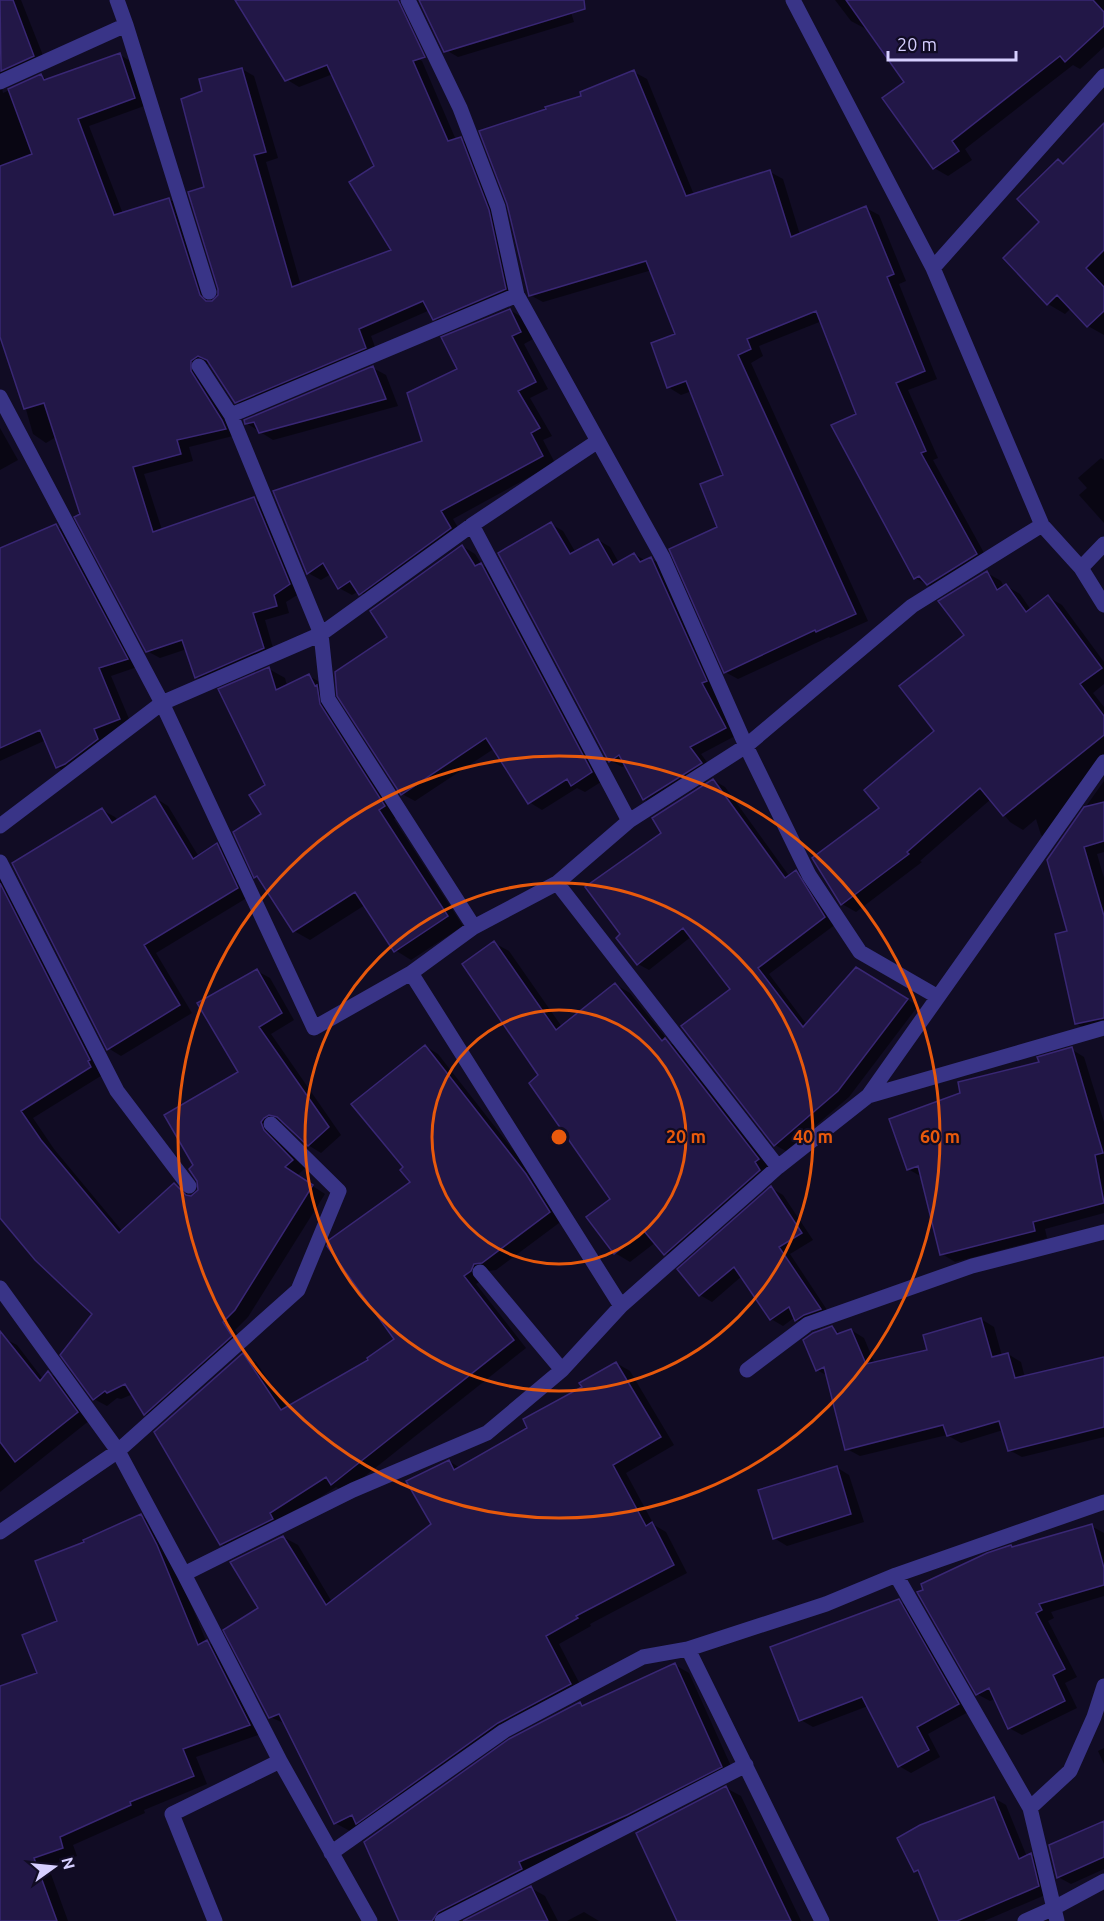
<svg xmlns="http://www.w3.org/2000/svg" width="1104" height="1921" font-family="Ubuntu,sans-serif">
  <rect width="100%" height="100%" fill="#110c24"/>
  <path fill="#0007" d="M0,0H21L46,63L2,88L3,93L41,76L49,80L120,55L132,62L147,105L89,126L123,214L169,199L182,206L211,302L217,300L220,290L206,188L204,92L242,69L254,76L278,158L266,162L301,286L393,251L376,167L333,74L299,87L286,79L237,0H344L410,54L422,61L456,140L460,139L473,146L517,296L446,326L434,319L430,310L371,336L378,355L248,409L236,402L211,364H207L202,369L237,435L189,447L193,461L144,474L162,530L254,499L267,506L302,592L286,602L289,613L265,620L275,655L208,684L196,677L187,649L160,658L147,651L82,515L56,437L46,443L33,434L0,318Z
    M424,0H567L574,22L458,57L446,50Z
    M835,0H1104V47L1080,69L1073,65L965,149L972,160L948,176L934,168L906,82L868,28L866,29L851,21Z
    M634,72L647,79L694,195L770,172L783,179L800,235L866,208L879,215L906,281L899,284L937,379L908,390L938,458L933,460L989,562L941,592L915,578L858,415L822,321L759,346L763,356L751,363L868,621L830,638L829,637L738,679L725,672L718,528L725,476L692,391L681,395L668,387L677,335L652,270L543,302L530,295L583,97Z
    M1104,125V335L1088,326L1071,308L1065,314L1048,304L1041,222L1058,161L1065,165Z
    M510,310L523,318L533,339L524,344L548,389L530,398L552,436L543,440L555,463L453,519L463,536L373,601L359,591L352,595L339,588L331,574L321,580L308,573L424,442L459,370Z
    M373,368L386,375L398,406L273,440L246,423Z
    M0,428L18,460L0,470Z
    M1101,458L1104,460V523L1079,495L1087,488L1078,478Z
    M551,524L563,531L576,553L598,540L610,547L619,563L634,554L646,561L651,559L663,565L718,688L713,690L737,735L701,754L713,770L656,806L644,799L626,765L622,767L610,760Z
    M56,526L69,533L140,666L111,676L132,726L70,775L57,767L46,740L0,761V552Z
    M462,546L475,554L482,565L494,572L604,780L585,792L577,788L542,810L529,802L495,748L415,801L402,794L389,637Z
    M987,573L1001,581L1004,587L1006,586L1020,594L1031,610L1048,597L1062,605L1104,662V684L1093,693L1104,707V772L1054,843L1041,835L1036,819L1023,830L1010,822L991,799L920,861L922,862L856,912L842,904L814,859L881,808L936,731Z
    M269,669L285,678L287,686L309,676L325,685L400,815L394,819L463,926L411,960L395,950L365,905L310,940L294,931L262,880L256,877L267,786Z
    M713,780L725,787L790,877L796,872L807,878L836,924L769,974L807,1025L868,975L918,1006L849,1097L786,1151L775,1145L732,989L692,936L649,970L638,964L622,934L663,834Z
    M1104,781V852L1097,854L1104,878V1029L1090,1032L1076,1023L1069,932L1048,860Z
    M155,798L168,806L199,857L217,845L230,852L250,896L156,953L192,1013L121,1056L108,1048L102,810L115,817L118,821Z
    M0,878L104,1074L33,1118L54,1149L123,1232L174,1185L191,1196H195L200,1185L195,1166L240,1073L257,971L270,978L294,1020L271,1034L341,1135L321,1153L308,1145L283,1121L277,1125L305,1168L297,1176L325,1194L248,1317L235,1330L244,1344L158,1421L145,1414L133,1394L121,1399L117,1398L107,1406L94,1399V1314L0,1216Z
    M494,943L509,951L562,1027L616,985L630,993L670,1043L680,1048L773,1168L680,1262L665,1253L656,1242L630,1262L615,1253L612,1200L540,1075Z
    M425,1046L438,1054L539,1183L563,1220L496,1270L488,1271L484,1279L476,1284L526,1348L345,1492L336,1487L235,1552L221,1544L243,1354L256,1362L287,1408L371,1361L396,1339L412,1182L405,1168Z
    M1071,1049L1084,1057L1104,1122V1213L1045,1229L1047,1238L955,1262L942,1254L922,1177L908,1169L1041,1063Z
    M771,1188L783,1195L813,1240L790,1254L831,1316L808,1327L797,1320L795,1317L783,1326L771,1319L742,1276L712,1302L700,1295L679,1270Z
    M981,1319L994,1327L1002,1356L1008,1354L1021,1362L1025,1378L1104,1358V1437L1022,1457L1009,1450L1003,1430L961,1443L947,1435L860,1456L847,1449L828,1376L817,1370L832,1328L842,1334L851,1330L864,1338L875,1364L929,1351Z
    M0,1330L7,1340L17,1345L43,1379L48,1373L61,1380L90,1420L0,1492Z
    M616,1363L630,1371L674,1445L626,1473L654,1525L666,1532L687,1573L590,1624L591,1626L559,1644L584,1692L513,1731L350,1831L335,1823L286,1724L270,1717L260,1609L283,1537L298,1545L332,1602L433,1524L449,1461L460,1468L529,1428Z
    M836,1467L849,1475L864,1522L787,1546L774,1538Z
    M141,1516L155,1524L171,1555L206,1641L221,1650L264,1733L196,1757L207,1784L144,1810L145,1813L73,1845L77,1856L48,1866L68,1921H0V1687L39,1674L86,1543Z
    M1091,1526L1104,1533V1596L1051,1612L1054,1618L1048,1621L1077,1677L1065,1683L1077,1708L1022,1735L1009,1728L995,1699L990,1701L977,1694Z
    M898,1601L911,1608L970,1711L928,1734L940,1757L911,1773L899,1766L868,1706L813,1727L801,1720Z
    M675,1665L689,1673L735,1775L451,1921H401L580,1703L585,1706Z
    M1104,1748V1764L1098,1751Z
    M726,1788L741,1796L801,1921H727Z
    M994,1798L1006,1805L1027,1857L1031,1855L1043,1862L1050,1893L984,1921H941L922,1875L915,1871Z
    M1104,1823V1869L1071,1884L1058,1877Z
    M531,1888L545,1896L558,1921H467Z
    M584,1912L599,1921H567Z"/>
  <path fill="#221747" stroke="#392774" stroke-width="1.5" d="M0,0H13L34,56L1,71Z
    M235,0H398L425,57L413,61L448,141L461,137L489,210L506,289L433,320L423,301L359,329L366,348L235,403L207,360L198,356L191,361V371L222,420L226,429L177,440L181,454L133,467L153,532L254,497L290,584L274,595L277,606L253,613L264,648L195,678L182,640L146,652L74,517L80,514L44,403L24,409L0,337V166L32,154L8,89L41,74L44,80L120,53L135,98L78,119L114,215L169,198L200,295L206,301H212L218,295V289L188,192L204,187L181,99L202,91L199,79L242,68L266,152L254,155L292,287L391,250L349,182L374,166L327,65L285,81Z
    M419,0H584L585,9L444,52Z
    M846,0H1093L1104,12V26L1065,62L1060,56L952,141L959,151L933,169L882,98L904,82Z
    M634,70L686,196L770,170L791,237L866,206L894,274L887,277L925,371L896,383L926,451L921,453L977,554L927,585L919,576L914,579L831,425L856,414L816,311L747,339L751,349L738,355L856,614L816,632L815,630L724,673L669,549L717,527L700,484L723,475L686,381L667,388L651,343L675,334L646,261L529,296L507,204L479,131L546,109L545,107L581,96L580,92Z
    M1104,123V250L1086,268L1104,287V311L1087,327L1057,295L1047,305L1003,258L1039,222L1017,199L1058,159L1063,164Z
    M510,309L521,332L512,336L536,382L518,391L540,428L531,433L543,456L441,511L451,528L359,595L350,581L338,589L323,563L307,574L273,491L422,441L407,393L457,369L441,337Z
    M373,366L386,399L259,433L254,422L245,424L244,420Z
    M551,522L570,554L598,539L613,565L634,553L640,562L651,557L707,681L702,683L726,728L690,747L702,763L643,800L619,755L609,762L498,553Z
    M56,524L128,659L99,668L120,719L94,729L98,739L65,764L56,768L40,730L0,748V548Z
    M462,545L475,566L481,563L592,772L571,786L567,779L528,804L486,738L401,795L337,696L335,672L387,637L370,611Z
    M987,571L997,590L1006,584L1026,612L1048,595L1102,668L1080,684L1104,716V735L1003,816L980,788L907,852L909,854L841,905L812,858L879,808L864,790L934,731L899,686L964,635L938,601Z
    M269,667L276,690L309,674L315,686L317,685L320,704L385,806L379,810L448,916L394,952L355,892L293,932L257,876L254,878L233,832L261,814L249,795L265,785L218,689Z
    M713,779L785,878L796,870L825,917L758,968L803,1027L856,967L908,999L838,1091L774,1146L681,1026L730,989L683,928L637,965L616,938L620,934L585,887L661,833L652,818Z
    M155,796L193,859L217,843L238,888L144,945L180,1005L107,1050L12,863L102,808L112,823Z
    M1104,802V841L1084,847L1104,916V1018L1075,1024L1055,934L1067,931L1047,860L1084,807Z
    M0,883L90,1060L88,1061L91,1067L21,1111L41,1140L119,1233L174,1183L186,1195L191,1196L198,1190L197,1181L189,1169L193,1165L164,1115L238,1072L197,1003L257,969L282,1013L259,1027L329,1127L308,1146L277,1117L269,1115L264,1118L261,1122L264,1130L293,1160L285,1167L313,1185L235,1310L223,1322L232,1336L144,1415L125,1384L107,1393L105,1391L93,1400L60,1355L92,1314L35,1260L0,1218Z
    M494,941L556,1030L615,983L662,1041L665,1038L759,1159L755,1162L760,1170L664,1255L644,1231L614,1254L586,1217L610,1199L529,1083L538,1075L462,964Z
    M425,1045L526,1174L550,1212L482,1263L474,1264L471,1271L464,1276L514,1340L331,1485L326,1477L270,1513L273,1519L220,1545L154,1432L243,1353L281,1410L368,1360L367,1358L394,1339L327,1246L329,1240L410,1182L400,1170L403,1167L351,1104Z
    M1072,1047L1103,1153L1095,1155L1104,1203L1033,1222L1035,1231L940,1255L918,1166L907,1170L889,1119L960,1093L958,1082L1039,1062L1037,1057Z
    M771,1186L802,1233L779,1247L821,1309L804,1315L795,1321L789,1307L770,1320L734,1267L699,1296L677,1269Z
    M981,1318L992,1357L1008,1353L1015,1378L1104,1357V1427L1008,1451L999,1421L947,1436L943,1425L845,1450L824,1367L816,1371L803,1340L813,1333L832,1326L837,1334L851,1329L866,1364L927,1350L923,1335Z
    M0,1331L40,1381L48,1371L78,1412L15,1462L0,1442Z
    M616,1362L661,1437L613,1465L646,1526L652,1522L674,1565L576,1616L578,1618L546,1636L571,1684L498,1723L356,1824L352,1815L334,1824L279,1714L269,1718L223,1630L258,1608L230,1562L283,1536L326,1605L431,1524L406,1481L449,1460L454,1470L527,1428L523,1419L582,1387L579,1383Z
    M837,1466L851,1514L773,1539L758,1490Z
    M141,1514L157,1545L198,1645L207,1640L250,1725L183,1749L194,1776L130,1802L131,1805L60,1837L63,1848L34,1858L57,1921H0V1686L37,1673L22,1635L57,1621L35,1561L84,1542L83,1540Z
    M1092,1524L1104,1568V1585L1039,1604L1042,1610L1036,1613L1065,1669L1053,1675L1065,1701L1008,1729L989,1688L976,1695L917,1592L923,1590L921,1584L987,1553L1011,1545L1012,1547Z
    M899,1599L959,1704L917,1727L929,1750L898,1767L862,1697L799,1721L770,1647Z
    M675,1663L722,1767L627,1815L519,1862L522,1869L438,1912L432,1921H399L364,1842L509,1739L580,1702L582,1706Z
    M726,1786L754,1844L791,1921H677L636,1833Z
    M994,1797L1019,1859L1031,1853L1039,1886L957,1921H939L918,1870L914,1872L897,1838L920,1825Z
    M1104,1821V1857L1057,1878L1049,1845Z
    M531,1886L548,1921H463Z"/>
  <g fill="none" stroke-linecap="round" stroke-linejoin="round">
    <path stroke="#393487" stroke-width="15" d="M408,0L460,108L498,207L517,295L663,558L746,746L809,875L860,952L938,997
      M793,0L933,268L1042,525L1081,568L1104,605
      M126,25L209,292
      M0,82L126,25L117,0
      M933,268L1104,76
      M199,366L231,415
      M0,397L162,703L314,1028L411,973L474,927L557,883L629,821L746,746L912,606L1042,525
      M472,525L629,821
      M1081,568L1104,544
      M0,826L162,703L321,634L472,525L598,441
      M0,862L117,1091L189,1186
      M557,883L778,1167
      M474,927L328,699L321,634L231,415L517,295
      M411,973L621,1306
      M868,1096L1104,1028
      M480,1272L562,1370
      M0,1288L118,1451L184,1574L280,1761L370,1921
      M747,1370L808,1324L972,1266L1104,1232
      M0,1532L118,1451L298,1290L339,1191L271,1124
      M184,1574L353,1490L487,1433L562,1370L621,1306L778,1167L868,1096L1104,762
      M896,1575L1030,1808L1057,1921
      M688,1649L822,1921
      M1030,1808L1070,1771L1094,1717L1104,1686
      M331,1853L504,1731L643,1657L688,1649L826,1604L896,1575L1104,1502
      M215,1921L172,1814L280,1761
      M442,1921L746,1765
      M1025,1921L1054,1908L1104,1881"/>
  </g>
  <g fill="none" stroke="#e8590c" stroke-width="3">
    <circle cx="559" cy="1137" r="127"/>
    <circle cx="559" cy="1137" r="254"/>
    <circle cx="559" cy="1137" r="381"/>
  </g>
  <circle cx="559" cy="1137" r="9" fill="#e8590c" stroke="#110c24" stroke-width="3"/>
  <g font-size="18" text-anchor="middle" font-weight="bold" fill="#e8590c" stroke="#110c24" stroke-width="4.5" stroke-linejoin="round" paint-order="stroke">
    <text x="686" y="1143">20 m</text>
    <text x="813" y="1143">40 m</text>
    <text x="940" y="1143">60 m</text>
  </g>
  <g transform="translate(54 1867) rotate(75)" stroke="#110c24" stroke-width="4.5" paint-order="stroke">
  <path d="M0-4.5L10 22L0 15L-10 22Z" fill="#d6cfff"/>
  <text y="-9" font-size="16" font-weight="bold" text-anchor="middle" fill="#d6cfff">N</text>
  </g>
  <path d="M888 51v9h128v-9" fill="none" stroke="#d6cfff" stroke-width="3"/>
  <text x="897" y="51" font-size="18" fill="#d6cfff" stroke="#110c24" stroke-width="4.5" paint-order="stroke">20 m</text>
</svg>
